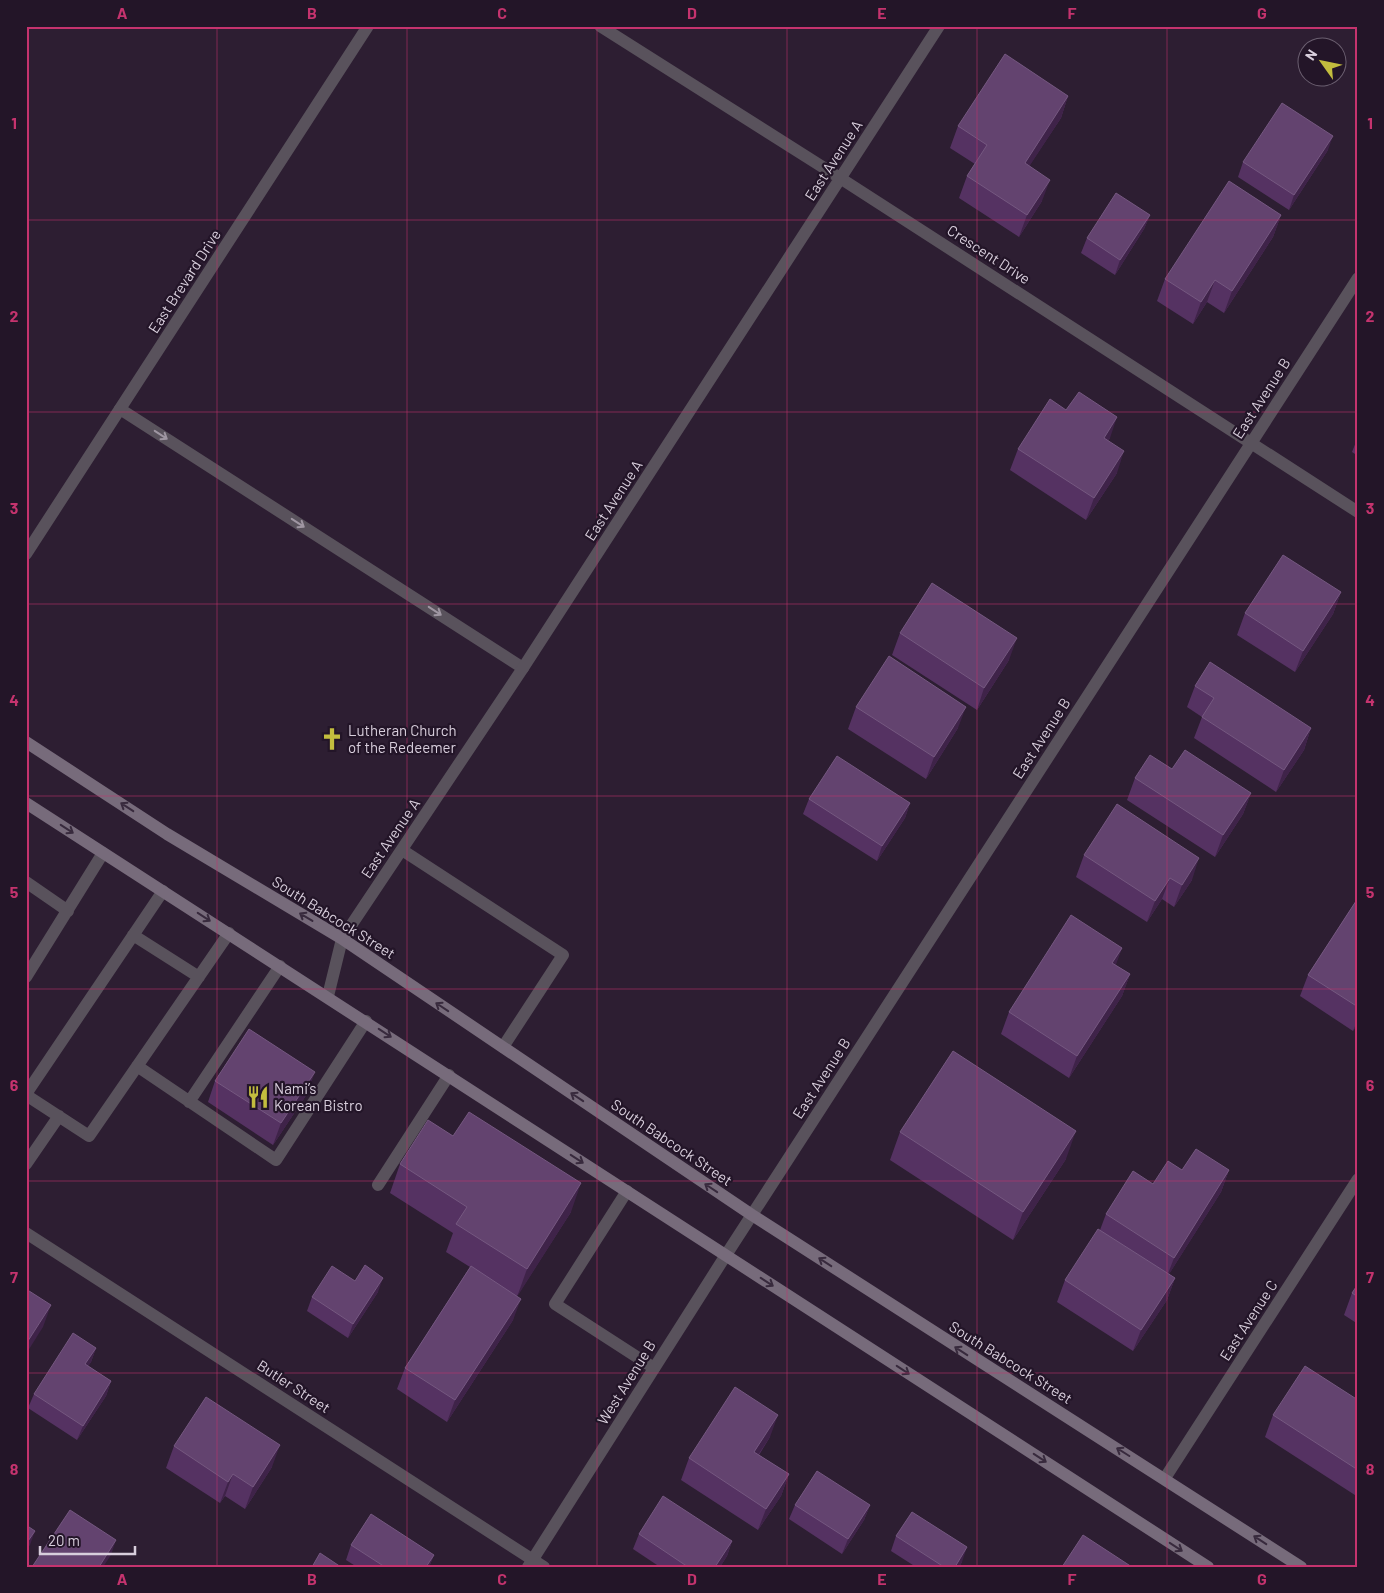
<svg xmlns="http://www.w3.org/2000/svg" width="1384" height="1593" font-family="Barlow,sans-serif">
  <rect width="100%" height="100%" fill="#2d1e32"/>
  <g fill="none" stroke-linecap="round" stroke-linejoin="round">
    <path stroke="#59525c" stroke-width="12" d="M120,409L523,668
      M402,850L563,955L503,1047
      M26,882L68,911
      M133,935L199,977
      M26,977L103,853
      M137,1066L276,1160L366,1021
      M26,1094L163,891
      M26,1095L89,1136L229,933
      M189,1102L280,966
      M26,1164L59,1116
      M378,1185L449,1075
      M627,1191L555,1304L654,1368"/>
    <path stroke="#59525c" stroke-width="12" d="M600,26L840,178L1358,512
      M26,554L368,26
      M328,996L342,939L523,668L939,26
      M26,1233L544,1567
      M1165,1478L1358,1179
      M528,1567L726,1255L1358,278"/>
    <path stroke="#776b7b" stroke-width="12" d="M26,742L167,834L341,938L752,1215L1301,1567
      M26,803L1208,1567"/>
  </g>
  <path fill="#553262" d="M1351,26H1358V31Z
    M1068,96L1061,118L1029,166L1042,201L1019,237L959,198L967,176L975,164L950,148L958,126Z
    M1328,150L1289,210L1238,177L1243,162Z
    M1150,215L1144,229L1115,275L1081,253L1087,238Z
    M1281,215L1273,237L1224,313L1207,302L1193,324L1157,301L1165,279Z
    M1358,437V456L1352,452Z
    M1110,438L1108,441L1117,473L1086,520L1010,470L1018,449Z
    M1341,592L1333,614L1295,672L1237,635L1245,613Z
    M900,633L1009,660L977,710L892,655Z
    M1195,686L1311,728L1304,750L1276,792L1194,738L1202,717L1187,707Z
    M856,707L958,728L926,779L848,729Z
    M1135,778L1251,793L1243,814L1215,857L1127,800Z
    M809,799L910,803L905,818L877,861L803,814Z
    M1084,855L1192,880L1174,907L1162,899L1147,922L1076,877Z
    M1358,898V1024L1353,1031L1300,996L1308,975Z
    M1122,948L1115,965L1130,974L1122,996L1069,1078L1001,1034L1009,1012Z
    M215,1081L307,1094L273,1145L208,1102Z
    M900,1132L1066,1159L1013,1240L890,1160Z
    M400,1164L571,1212L517,1296L513,1320L447,1422L397,1389L405,1368L470,1267L446,1252L453,1233L390,1193Z
    M1182,1170H1229L1221,1192L1169,1274L1175,1278L1167,1300L1133,1351L1057,1302L1065,1280L1100,1230L1106,1214L1153,1184Z
    M355,1281L378,1292L348,1338L307,1311L312,1297Z
    M1358,1284V1324L1344,1315L1352,1293Z
    M96,1348L91,1362L88,1366L111,1381L106,1396L77,1440L28,1408L34,1394Z
    M1358,1400V1497L1265,1437L1273,1415Z
    M770,1437L759,1455L789,1474L781,1496L758,1530L681,1480L689,1458Z
    M174,1446L272,1467L245,1509L225,1496L220,1503L166,1468Z
    M795,1505H870L864,1520L842,1554L789,1519Z
    M639,1534L732,1541L727,1556L720,1567H660L633,1549Z
    M896,1536L962,1562L959,1567H916L891,1551Z
    M351,1545L434,1555L429,1567H357L346,1560Z"/>
  <path fill="#3f2349" d="M1068,96L1061,118L1017,185L1025,163Z
    M1333,136L1328,150L1289,210L1294,195Z
    M1050,180L1042,201L1019,237L1027,215Z
    M1150,215L1144,229L1115,275L1120,260Z
    M1281,215L1273,237L1224,313L1232,291Z
    M1215,280L1207,302L1193,324L1201,302Z
    M1117,417L1110,438L1096,460L1104,438Z
    M1124,451L1117,473L1086,520L1094,498Z
    M1341,592L1333,614L1295,672L1303,651Z
    M1017,638L1009,660L977,710L984,688Z
    M966,707L958,728L926,779L934,757Z
    M1311,728L1304,750L1276,792L1284,770Z
    M1251,793L1243,814L1215,857L1223,835Z
    M910,803L905,818L877,861L882,846Z
    M1199,858L1192,880L1174,907L1182,885Z
    M1170,878L1162,899L1147,922L1155,901Z
    M1122,948L1114,970L1112,963Z
    M1130,974L1122,996L1069,1078L1077,1056Z
    M1358,1019V1024L1353,1031Z
    M315,1072L307,1094L273,1145L281,1123Z
    M1076,1131L1066,1159L1013,1240L1023,1212Z
    M1229,1170L1221,1192L1166,1279L1174,1258Z
    M581,1183L571,1212L517,1297L527,1269Z
    M383,1278L378,1292L348,1338L353,1324Z
    M1175,1278L1167,1300L1133,1351L1141,1330Z
    M521,1299L513,1320L447,1422L455,1400Z
    M51,1305L43,1327L26,1354V1344Z
    M96,1348L91,1362L80,1379L85,1364Z
    M111,1381L106,1396L77,1440L83,1426Z
    M778,1415L770,1437L746,1473L754,1452Z
    M280,1445L272,1467L245,1509L253,1487Z
    M233,1474L225,1496L220,1503L228,1482Z
    M789,1474L781,1496L758,1530L766,1509Z
    M870,1505L864,1520L842,1554L848,1539Z
    M35,1531L30,1545L26,1551V1544Z
    M116,1540L111,1555L103,1567H99Z
    M732,1541L727,1556L720,1567H715Z
    M967,1547L962,1562L959,1567H955Z
    M434,1555L429,1567H426Z"/>
  <path fill="#63436f" stroke="#755880" d="M1005,54L1068,96L1025,163L1050,180L1027,215L967,176L987,145L958,126Z
    M1282,103L1333,136L1294,195L1243,162Z
    M1229,181L1281,215L1232,291L1215,280L1201,302L1165,279Z
    M1116,193L1150,215L1120,260L1087,238Z
    M1079,392L1117,417L1104,438L1124,451L1094,498L1018,449L1050,399L1066,410Z
    M1283,555L1341,592L1303,651L1245,613Z
    M932,583L1017,638L984,688L900,633Z
    M889,656L966,707L934,757L856,707Z
    M1210,662L1311,728L1284,770L1202,717L1214,698L1195,686Z
    M1185,750L1251,793L1223,835L1135,778L1150,755L1172,769Z
    M837,756L910,803L882,846L809,799Z
    M1117,804L1199,858L1182,885L1170,878L1155,901L1084,855Z
    M1358,898V1007L1308,975Z
    M1071,915L1122,948L1112,963L1130,974L1077,1056L1009,1012Z
    M249,1029L315,1072L281,1123L215,1081Z
    M953,1051L1076,1131L1023,1212L900,1132Z
    M469,1112L581,1183L527,1269L456,1224L467,1207L400,1164L428,1120L453,1136Z
    M1196,1149L1229,1170L1174,1258L1106,1214L1133,1171L1153,1184L1168,1161L1182,1170Z
    M1098,1229L1175,1278L1141,1330L1065,1280Z
    M365,1265L383,1278L353,1324L312,1297L332,1266L355,1281Z
    M471,1266L521,1299L455,1400L405,1368Z
    M1358,1284V1297L1352,1293Z
    M26,1289L51,1305L26,1344Z
    M73,1333L96,1348L85,1364L111,1381L83,1426L34,1394Z
    M1305,1366L1358,1400V1470L1273,1415Z
    M735,1387L778,1415L754,1452L789,1474L766,1509L689,1458Z
    M206,1397L280,1445L253,1487L233,1474L228,1482L174,1446Z
    M817,1471L870,1505L848,1539L795,1505Z
    M663,1496L732,1541L715,1567H688L639,1534Z
    M70,1510L116,1540L99,1567H32Z
    M912,1512L967,1547L955,1567H944L896,1536Z
    M371,1514L434,1555L426,1567H385L351,1545Z
    M26,1525L35,1531L26,1544Z
    M1083,1535L1132,1567H1062Z
    M320,1553L341,1567H312Z"/>
  <defs><path id="oneway-shaft" d="M-6 0H5M1.5-3L5.5 0L1.5 3" fill="none" stroke-width="1.6" stroke-linecap="round" stroke-linejoin="round" transform="scale(1.25)"/></defs>
  <g stroke="#9f96a2">
    <use href="#oneway-shaft" transform="translate(161 435) rotate(33)"/>
    <use href="#oneway-shaft" transform="translate(298 523) rotate(33)"/>
    <use href="#oneway-shaft" transform="translate(435 611) rotate(33)"/>
  </g>
  <g stroke="#382a3d">
    <use href="#oneway-shaft" transform="translate(127 807) rotate(-147)"/>
    <use href="#oneway-shaft" transform="translate(67 829) rotate(33)"/>
    <use href="#oneway-shaft" transform="translate(204 917) rotate(33)"/>
    <use href="#oneway-shaft" transform="translate(306 917) rotate(-149)"/>
    <use href="#oneway-shaft" transform="translate(442 1007) rotate(-146)"/>
    <use href="#oneway-shaft" transform="translate(385 1033) rotate(33)"/>
    <use href="#oneway-shaft" transform="translate(577 1097) rotate(-146)"/>
    <use href="#oneway-shaft" transform="translate(577 1159) rotate(33)"/>
    <use href="#oneway-shaft" transform="translate(711 1188) rotate(-146)"/>
    <use href="#oneway-shaft" transform="translate(825 1262) rotate(-147)"/>
    <use href="#oneway-shaft" transform="translate(767 1282) rotate(33)"/>
    <use href="#oneway-shaft" transform="translate(961 1351) rotate(-147)"/>
    <use href="#oneway-shaft" transform="translate(903 1370) rotate(33)"/>
    <use href="#oneway-shaft" transform="translate(1123 1452) rotate(-148)"/>
    <use href="#oneway-shaft" transform="translate(1040 1458) rotate(33)"/>
    <use href="#oneway-shaft" transform="translate(1260 1540) rotate(-147)"/>
    <use href="#oneway-shaft" transform="translate(1176 1547) rotate(33)"/>
  </g>
  <path fill="none" stroke="#c5336e" stroke-width="1" stroke-opacity="0.55" d="M217,26V1567M407,26V1567M597,26V1567M787,26V1567M977,26V1567M1167,26V1567M26,220H1358M26,412H1358M26,604H1358M26,796H1358M26,989H1358M26,1181H1358M26,1373H1358"/>
  <defs>
    <symbol id="church-bare" viewBox="-9 -9 18 18"><path d="M-1.2-6h2.4v3.5h3.3v2.4h-3.3V6h-2.4V-.1h-3.3v-2.4h3.3Z" fill="#c3bd3e" stroke="#231528" stroke-width="2.5" paint-order="stroke"/></symbol>
    <symbol id="restaurant-bare" viewBox="-9 -9 18 18"><path d="M-5-6h1v4h1v-4h1v4h1v-4h1v5L-1.5 .5V6h-2V.5L-5-1ZM5-6V6H3V1.5H1.5Q1.5-4 5-6Z" fill="#c3bd3e" stroke="#231528" stroke-width="2.5" paint-order="stroke"/></symbol>
  </defs>
  <g fill-rule="evenodd">
    <use href="#church-bare" x="316" y="723" width="32" height="32"/>
    <use href="#restaurant-bare" x="242" y="1081" width="32" height="32"/>
  </g>
  <g text-anchor="middle" dominant-baseline="central" stroke-width="4.5" stroke-linejoin="round" paint-order="stroke">
    <g font-size="15" fill="#d8cedc" stroke="#231528">
      <text transform="translate(833 160) rotate(-57)">East Avenue A</text>
      <text transform="translate(989 254) rotate(33)">Crescent Drive</text>
      <text transform="translate(184 281) rotate(-57)">East Brevard Drive</text>
      <text transform="translate(1261 398) rotate(-57)">East Avenue B</text>
      <text transform="translate(613 500) rotate(-57)">East Avenue A</text>
      <text transform="translate(1041 738) rotate(-57)">East Avenue B</text>
      <text transform="translate(390 838) rotate(-56)">East Avenue A</text>
      <text transform="translate(334 917) rotate(32)">South Babcock Street</text>
      <text transform="translate(821 1078) rotate(-57)">East Avenue B</text>
      <text transform="translate(672 1142) rotate(34)">South Babcock Street</text>
      <text transform="translate(1248 1320) rotate(-57)">East Avenue C</text>
      <text transform="translate(1011 1362) rotate(32)">South Babcock Street</text>
      <text transform="translate(626 1382) rotate(-58)">West Avenue B</text>
      <text transform="translate(294 1386) rotate(33)">Butler Street</text>
    </g>
    <g font-size="15" fill="#d8cedc" stroke="#231528" text-anchor="start">
      <text x="348" y="730">Lutheran Church<tspan x="348" dy="17">of the Redeemer</tspan></text>
      <text x="274" y="1088">Nami’s<tspan x="274" dy="17">Korean Bistro</tspan></text>
    </g>
  </g>
  <rect width="1384" height="1593" fill="none" stroke="#231528" stroke-width="55"/>
  <g transform="translate(1322 62) rotate(303)"><circle r="24" fill="#231528" stroke="#6b5f70"/>
  <path d="M0-4L9 19L0 12L-9 19Z" fill="#c3bd3e"/>
  <text y="-8" font-size="14" font-weight="bold" text-anchor="middle" fill="#d8cedc">N</text>
  </g>
  <path d="M40 1546v8h95v-8" fill="none" stroke="#d8cedc" stroke-width="2.5"/>
  <text x="48" y="1546" font-size="15" fill="#d8cedc" stroke="#231528" stroke-width="4" paint-order="stroke">20 m</text>
  <rect x="28" y="28" width="1328" height="1538" fill="none" stroke="#c5336e" stroke-width="2"/>
  <g font-size="16" text-anchor="middle" font-weight="bold" fill="#c5336e">
    <text x="122" y="19">A</text>
    <text x="312" y="19">B</text>
    <text x="502" y="19">C</text>
    <text x="692" y="19">D</text>
    <text x="882" y="19">E</text>
    <text x="1072" y="19">F</text>
    <text x="1262" y="19">G</text>
    <text x="14" y="129">1</text>
    <text x="1370" y="129">1</text>
    <text x="14" y="322">2</text>
    <text x="1370" y="322">2</text>
    <text x="14" y="514">3</text>
    <text x="1370" y="514">3</text>
    <text x="14" y="706">4</text>
    <text x="1370" y="706">4</text>
    <text x="14" y="898">5</text>
    <text x="1370" y="898">5</text>
    <text x="14" y="1091">6</text>
    <text x="1370" y="1091">6</text>
    <text x="14" y="1283">7</text>
    <text x="1370" y="1283">7</text>
    <text x="14" y="1475">8</text>
    <text x="1370" y="1475">8</text>
    <text x="122" y="1585">A</text>
    <text x="312" y="1585">B</text>
    <text x="502" y="1585">C</text>
    <text x="692" y="1585">D</text>
    <text x="882" y="1585">E</text>
    <text x="1072" y="1585">F</text>
    <text x="1262" y="1585">G</text>
  </g>
</svg>
